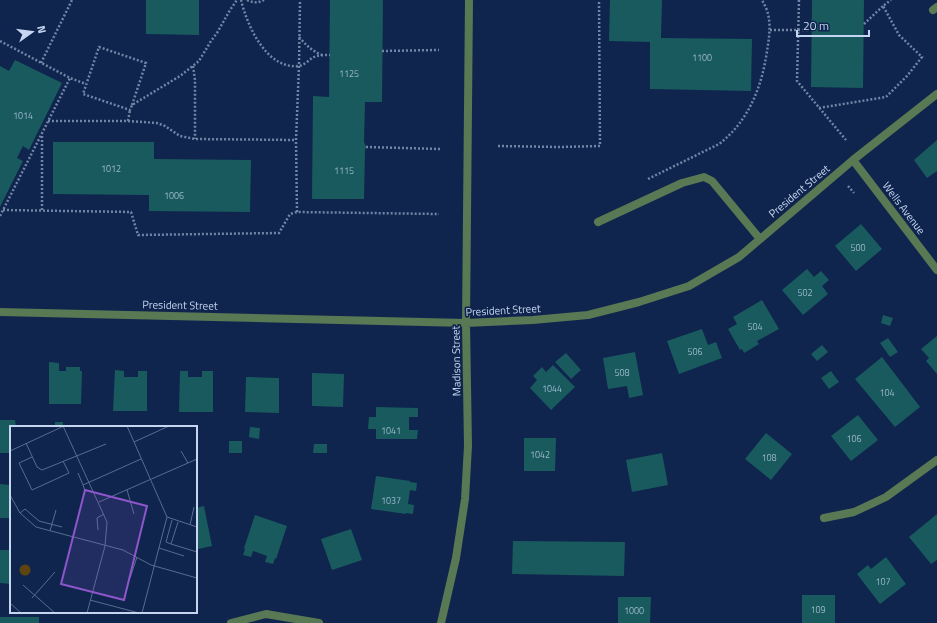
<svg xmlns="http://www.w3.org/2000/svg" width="937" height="623" font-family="'Titillium Web',sans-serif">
  <rect width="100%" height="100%" fill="#0f254e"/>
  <path fill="#195a5e" d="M146,0H199V35L146,34Z
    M330,0H383L382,102H365L364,142L366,147L365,150L364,199H312L313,96L329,97Z
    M610,0H662L661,38L752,39L751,91L650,89V42L609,41Z
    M812,0H864L863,88L811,87Z
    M15,60L62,83L29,150L23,146L17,158L23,161L0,207V66L9,71Z
    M937,140V171L927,178L914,160Z
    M53,142H154V159L251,160L250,212L149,211V195L53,194Z
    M861,224L882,249L856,271L835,246Z
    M807,269L814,277L821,271L829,280L822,286L828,294L803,315L782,290Z
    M762,300L779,329L757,341L759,344L744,353L742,349L740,350L728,329L737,324L733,317Z
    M883,315L893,318L890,326L881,323Z
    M702,329L708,345L716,342L722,358L679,374L667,341Z
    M937,336V374L926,361L929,358L921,349Z
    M888,338L898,352L890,357L880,343Z
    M822,345L828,352L817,361L811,354Z
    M635,352L643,395L629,398L627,386L608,389L603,358Z
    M566,353L581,370L571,379L555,362Z
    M882,357L920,407L895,427L855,379Z
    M49,362L59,363V371H66V367H80V371H82L81,404H49Z
    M553,365L575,387L551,410L530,388L537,380L533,376L542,367L546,372Z
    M115,370L124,371V377H138V371H147V411H113Z
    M180,371H188V377H202V371H213V412H179Z
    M831,371L839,382L829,389L821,378Z
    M312,373L344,374L343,407L312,406Z
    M246,377L279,378V413L245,412Z
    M376,407L418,408V417H409V430H418L417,439H376V429H368L369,417H376Z
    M858,415L878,440L851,461L831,436Z
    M0,420H15L16,427H11V453H0Z
    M55,422H63V427H55Z
    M250,427L260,428L259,439L249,437Z
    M766,433L792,454L771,480L745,459Z
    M524,438H556L555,471H524Z
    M229,441H242V453H229Z
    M314,444H327V453H313Z
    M662,453L668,485L632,492L626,460Z
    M376,476L410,481V482L417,483L416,491L410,490L408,504L414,505L413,514L406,513V514L371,509Z
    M0,484L11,485V518H0Z
    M204,506L212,546L198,549L196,541V508Z
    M937,514V560L931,564L909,537Z
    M255,515L287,526L276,559L275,558L273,564L265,562L267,556L253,551L251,557L243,555L245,549L244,548Z
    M351,529L362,560L332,570L321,539Z
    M513,541L625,542L624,576L512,574Z
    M0,550H11V584L0,583Z
    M886,557L906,584L880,604L857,574L868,565L871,569Z
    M802,595H835V623H802Z
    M618,597H651L650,623H618Z
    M0,617H39V623H0Z"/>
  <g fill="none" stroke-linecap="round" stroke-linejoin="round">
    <path stroke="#7285a5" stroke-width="2.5" stroke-dasharray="2 2" stroke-linecap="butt" d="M241,0C247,25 266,69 298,66C303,66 308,61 312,58C317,55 324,55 330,55
      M247,0C253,3 258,3 264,0
      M799,0L797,81L846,140
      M864,24L883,6
      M770,30H808
      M299,37C306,45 312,51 322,55
      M0,41L70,78L86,84
      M382,51L439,50
      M41,63L72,0
      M193,66L195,80V139
      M132,105L146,63L99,47L83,94L130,110L132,105L180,76L199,61L211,41L217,33L230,10L237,0
      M819,108L886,97L907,76L922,57L899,35L883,6L891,0
      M48,121H128L157,123L165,126L180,136L195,139L296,140
      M128,121L130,110
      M498,146L559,147L600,146L599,0
      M366,147L440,149
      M648,179L719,144C749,121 762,86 767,51C769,39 771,26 768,14C767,9 764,4 762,0
      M848,186L854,193
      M3,210L131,212L138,235L279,233L290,214L297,212L439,214
      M42,210V135
      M297,212L296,140L299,66L300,0
      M0,216L70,78"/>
    <path stroke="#597854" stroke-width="8" d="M933,10L937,7
      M598,222L682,183L704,177L712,181L760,239"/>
    <path stroke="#597854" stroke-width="8" d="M853,160L937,270
      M0,312L466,323L533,320L588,315L639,302L689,286L739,257L853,160L937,94
      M824,518L854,512L886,497L937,460
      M231,623L266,614L319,623
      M441,623L456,558L465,499L468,446L466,323L469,0"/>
  </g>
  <g text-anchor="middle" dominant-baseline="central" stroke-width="3.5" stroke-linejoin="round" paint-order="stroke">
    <g font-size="9" fill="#9bb7cc">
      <text x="702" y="57">1100</text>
      <text x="349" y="73">1125</text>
      <text x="23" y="115">1014</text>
      <text x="111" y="168">1012</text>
      <text x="344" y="170">1115</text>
      <text x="174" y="195">1006</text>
      <text x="858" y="247">500</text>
      <text x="805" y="292">502</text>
      <text x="755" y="326">504</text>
      <text x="695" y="351">506</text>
      <text x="622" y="372">508</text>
      <text x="552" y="388">1044</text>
      <text x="887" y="392">104</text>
      <text x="391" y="430">1041</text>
      <text x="854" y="438">106</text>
      <text x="540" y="454">1042</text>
      <text x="769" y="457">108</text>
      <text x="391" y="500">1037</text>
      <text x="883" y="581">107</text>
      <text x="818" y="609">109</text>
      <text x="634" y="610">1000</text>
    </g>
    <g font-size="11" fill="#c6d6f0" stroke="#0f254e">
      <text transform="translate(799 191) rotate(-40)">President Street</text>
      <text transform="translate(904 208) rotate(53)">Wells Avenue</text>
      <text transform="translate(180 305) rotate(1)">President Street</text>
      <text transform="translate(503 310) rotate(-3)">President Street</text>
      <text transform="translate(456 361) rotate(-91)">Madison Street</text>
    </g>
  </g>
  <g transform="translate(10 426)">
    <rect width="187" height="187" fill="#0f254e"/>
    <path d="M9.5 144a5.5 5.5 0 1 1 11 0a5.5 5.5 0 1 1-11 0Z" fill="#5d4410"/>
    <path fill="none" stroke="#586c8f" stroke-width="1" d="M53,0L97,96L95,120L77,187M117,0L157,91L187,101M124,16L159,0M16,17L27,41L32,44L96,18M0,25L54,0M171,25L178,37M22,31L9,37L22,64L59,47L53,35M68,47L73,59M117,64L124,88M75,65L73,59L131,33M0,69L10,87L26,101L113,124L141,139L187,152M89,76L187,33M10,87L15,83L29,95L52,101M162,94L156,116L161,118L168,96M180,99L184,81M88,104L87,92L94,88M40,105L46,84M161,118L187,126M149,122L174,130M120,152L127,131M13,159L45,187M22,172L45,146M80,174L129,187M0,177L11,187M132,187L157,91"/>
    <path fill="#8e56cb" fill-opacity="0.15" stroke="#8e56cb" stroke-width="2" d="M75,64L137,80L114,174L51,158Z"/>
    <rect width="187" height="187" fill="none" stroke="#c6d6f0" stroke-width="2"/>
  </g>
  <g transform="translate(32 32) rotate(76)" stroke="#0f254e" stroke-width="3" paint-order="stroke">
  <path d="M0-3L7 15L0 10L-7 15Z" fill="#c6d6f0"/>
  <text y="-6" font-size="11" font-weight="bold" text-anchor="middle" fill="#c6d6f0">N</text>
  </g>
  <path d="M797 30v6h72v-6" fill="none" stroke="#c6d6f0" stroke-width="2"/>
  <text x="803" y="30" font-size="12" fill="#c6d6f0" stroke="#0f254e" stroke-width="3" paint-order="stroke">20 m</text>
</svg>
